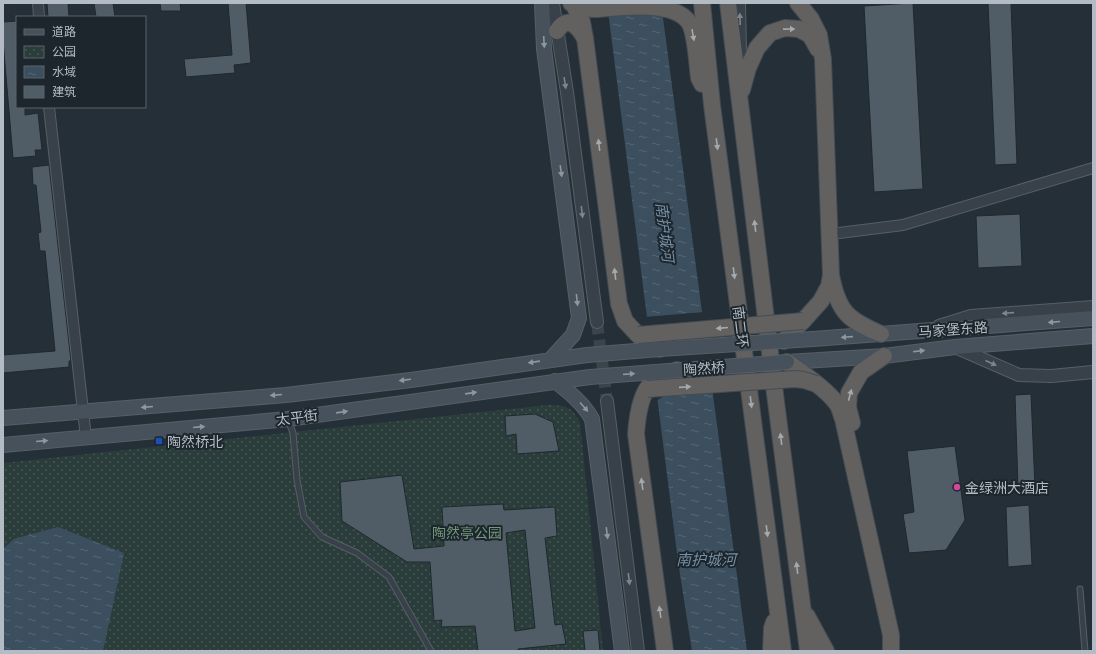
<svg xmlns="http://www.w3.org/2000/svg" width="1096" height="654" font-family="Manrope,'Noto Sans SC',sans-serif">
  <defs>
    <pattern id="park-dots" width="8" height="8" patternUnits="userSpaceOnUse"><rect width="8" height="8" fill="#2a3d3b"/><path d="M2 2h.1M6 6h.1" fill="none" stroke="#465756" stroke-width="1.8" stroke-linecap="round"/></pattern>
    <pattern id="water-ripples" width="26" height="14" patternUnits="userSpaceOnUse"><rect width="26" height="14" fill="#3c4f5f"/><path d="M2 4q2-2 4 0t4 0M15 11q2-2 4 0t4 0" fill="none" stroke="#566674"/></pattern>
  </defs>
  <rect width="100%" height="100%" fill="#252f38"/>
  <path fill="url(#park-dots)" d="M548,405C565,405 571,406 580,422L603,651H3V463Z"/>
  <path fill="url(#water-ripples)" d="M607,3H661L747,651H692L678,561Z
    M58,527L124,553L103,651H3V549L14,539Z"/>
  <path fill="#252f38" d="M704,312L715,392L664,396L656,401L645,317Z"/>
  <path fill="#505c66" stroke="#1f282f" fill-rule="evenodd" d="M47,3H68L69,17H48Z
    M94,3H113L115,17H96Z
    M160,3H180L181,11H161Z
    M228,3H246L251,63L234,65L235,73L186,77L184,59L232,55Z
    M913,3L923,189L874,192L864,6Z
    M988,3H1011L1017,164L995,165Z
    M17,21V107H25V115L38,113L42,150H35L36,156L13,158L3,41V22Z
    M49,165L71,361H69V367L3,373V355L55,351L45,251H40L38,233L41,232L36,185H33L32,167Z
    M1020,214L1022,266L978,268L976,216Z
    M1031,394L1035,488H1018L1015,395Z
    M535,414L553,422L559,451L517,454L516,434L506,436L505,416Z
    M955,446L965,520L946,550L909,553L903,514L914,512L907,451Z
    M402,475L414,549L444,546L442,507L503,504L504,510L555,507L557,536L545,538L555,625L562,624L566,644L518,649V651H478L475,626L441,627L442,620L434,621L430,562H407L342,521L340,482ZM525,530L535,628L515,631L506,533Z
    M1029,505L1032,565L1008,567L1006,507Z
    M598,630L600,651H585L583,631Z"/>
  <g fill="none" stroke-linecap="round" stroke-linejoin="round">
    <path stroke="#3a444d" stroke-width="12" stroke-dasharray="12 6" stroke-linecap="butt" d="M597,322L607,401"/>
    <defs>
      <path id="service" d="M288,420L293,433L297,480L304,517L322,537L357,553L389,577L431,651
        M1080,589L1085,651"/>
      <path id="minor" d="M38,3L39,17
        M49,107L86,438
        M831,234L903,225L1093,168"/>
      <path id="tertiary" d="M553,3L567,92L597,322
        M739,3L740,51
        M939,326L971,316L1093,307
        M955,347L1019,375L1051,376L1093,372
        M607,401L638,651"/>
      <path id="secondary" d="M542,3L544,49L579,318L573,335L551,359
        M813,339L1093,318
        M787,362L884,356L955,347L1093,336
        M555,381C569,392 583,403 592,419L622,651
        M3,418L286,395L411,380L587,355
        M3,445L288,419L590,377"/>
      <path id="trunk" d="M571,3C579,6 588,10 597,9C624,7 676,0 690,24C696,37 697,63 699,78L702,84
        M573,3L582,22L585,38L619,304L625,321L638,335L660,349
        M702,3L712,105L783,651
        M728,3L775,394L808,651
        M798,3L811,19L819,35L823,59L831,275C838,312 848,320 881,334
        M557,31C567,15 577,25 584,37
        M742,90L748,68L757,48L770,33L785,28L799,29L810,35L818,49
        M784,341L794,329L803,321L821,301L829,286L831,275
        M787,362C801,372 828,390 837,404C840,408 841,414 843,419L891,635V651
        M852,423L848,407L849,393L861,372L884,356
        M807,616L826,651
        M665,651L636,434C637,420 640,393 652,383C658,378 669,374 677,370
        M771,651L772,628L774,622"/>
    </defs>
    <use href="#service" stroke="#565f66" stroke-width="7"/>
    <use href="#minor" stroke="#565f66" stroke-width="12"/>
    <use href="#tertiary" stroke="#565f66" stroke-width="14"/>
    <use href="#secondary" stroke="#565f66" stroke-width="16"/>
    <use href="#trunk" stroke="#434c53" stroke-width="18"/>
    <use href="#service" stroke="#384149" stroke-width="5"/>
    <use href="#minor" stroke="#384149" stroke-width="10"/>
    <use href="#tertiary" stroke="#384149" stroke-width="12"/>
    <use href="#secondary" stroke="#47515b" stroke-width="14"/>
    <use href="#trunk" stroke="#62615f" stroke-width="16"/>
    <defs>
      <path id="secondary-bridge" d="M587,355L660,349L813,339
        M590,377L787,362"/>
      <path id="trunk-bridge" d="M638,335L803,321
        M647,389L795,379L804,380L816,384"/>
    </defs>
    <use href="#secondary-bridge" stroke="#565f66" stroke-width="16" stroke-linecap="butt"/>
    <use href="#trunk-bridge" stroke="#434c53" stroke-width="18" stroke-linecap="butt"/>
    <use href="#secondary-bridge" stroke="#47515b" stroke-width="14"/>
    <use href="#trunk-bridge" stroke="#62615f" stroke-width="16"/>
  </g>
  <defs><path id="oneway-solid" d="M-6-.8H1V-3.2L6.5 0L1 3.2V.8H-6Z"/></defs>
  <g fill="#7c858d">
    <use href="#oneway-solid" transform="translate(740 19) rotate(-92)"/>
    <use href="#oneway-solid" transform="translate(565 83) rotate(81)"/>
    <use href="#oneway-solid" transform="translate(582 212) rotate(83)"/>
    <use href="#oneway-solid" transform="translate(1008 313) rotate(176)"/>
    <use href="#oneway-solid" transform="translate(991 363) rotate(24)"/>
    <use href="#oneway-solid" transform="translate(629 579) rotate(83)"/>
  </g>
  <g fill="#a3aab0">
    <use href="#oneway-solid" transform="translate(789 29) rotate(-1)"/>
    <use href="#oneway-solid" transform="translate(693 35) rotate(80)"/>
    <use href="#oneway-solid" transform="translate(717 144) rotate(83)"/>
    <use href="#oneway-solid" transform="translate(599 145) rotate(-97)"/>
    <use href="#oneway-solid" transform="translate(755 226) rotate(-97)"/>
    <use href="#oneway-solid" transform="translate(734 273) rotate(83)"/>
    <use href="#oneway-solid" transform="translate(615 274) rotate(-97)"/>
    <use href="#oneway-solid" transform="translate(722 328) rotate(175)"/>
    <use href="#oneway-solid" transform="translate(685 387) rotate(-4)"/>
    <use href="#oneway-solid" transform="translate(850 395) rotate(-75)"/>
    <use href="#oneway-solid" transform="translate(751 402) rotate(83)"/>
    <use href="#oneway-solid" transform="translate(781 439) rotate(-97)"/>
    <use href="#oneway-solid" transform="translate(642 484) rotate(-98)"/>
    <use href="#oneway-solid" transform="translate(767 531) rotate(83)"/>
    <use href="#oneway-solid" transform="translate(797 568) rotate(-97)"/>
    <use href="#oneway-solid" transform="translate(660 612) rotate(-98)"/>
  </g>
  <g fill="#8d979f">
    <use href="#oneway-solid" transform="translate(544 42) rotate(87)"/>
    <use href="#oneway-solid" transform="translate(561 171) rotate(82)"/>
    <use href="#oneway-solid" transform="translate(577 300) rotate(84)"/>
    <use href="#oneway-solid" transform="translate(1054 322) rotate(175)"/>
    <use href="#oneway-solid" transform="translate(847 337) rotate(176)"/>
    <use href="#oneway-solid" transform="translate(919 351) rotate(-7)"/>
    <use href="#oneway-solid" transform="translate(534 362) rotate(172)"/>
    <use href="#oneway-solid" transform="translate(629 374) rotate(-4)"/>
    <use href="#oneway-solid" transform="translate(405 380) rotate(173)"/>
    <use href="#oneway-solid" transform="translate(471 393) rotate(-8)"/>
    <use href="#oneway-solid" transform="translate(276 395) rotate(175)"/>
    <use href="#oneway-solid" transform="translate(147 407) rotate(175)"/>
    <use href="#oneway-solid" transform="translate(584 407) rotate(49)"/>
    <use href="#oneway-solid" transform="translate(342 412) rotate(-8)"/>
    <use href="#oneway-solid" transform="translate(199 427) rotate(-5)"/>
    <use href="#oneway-solid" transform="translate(42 441) rotate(-5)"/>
    <use href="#oneway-solid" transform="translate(607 533) rotate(83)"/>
  </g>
  <rect fill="#1a4fb4" stroke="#1d262d" stroke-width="1.5" x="155" y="437" width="8" height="8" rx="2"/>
  <circle fill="#d1479c" stroke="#1d262d" stroke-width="1.5" cx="957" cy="487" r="4"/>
  <g text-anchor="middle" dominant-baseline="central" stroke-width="4" stroke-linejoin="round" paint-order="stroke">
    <g font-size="14" fill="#b3bcc4" stroke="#1d262d">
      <text transform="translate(741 327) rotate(83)">南二环</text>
      <text transform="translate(953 329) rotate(-4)">马家堡东路</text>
      <text transform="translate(704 368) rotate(-4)">陶然桥</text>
      <text transform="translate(297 417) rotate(-7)">太平街</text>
    </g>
    <g font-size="14" fill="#b3bcc4" stroke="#1d262d" text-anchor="start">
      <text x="167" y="441">陶然桥北</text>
      <text x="965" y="487">金绿洲大酒店</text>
    </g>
    <g font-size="14" fill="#749878" stroke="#1d262d">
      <text x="467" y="532">陶然亭公园</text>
    </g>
    <g font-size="15" font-style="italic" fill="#7790a4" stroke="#1d262d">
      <text transform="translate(665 232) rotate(83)">南护城河</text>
      <text x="706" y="559">南护城河</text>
    </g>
  </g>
  <rect width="1096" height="654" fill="none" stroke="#b3bcc4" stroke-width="8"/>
  <rect x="16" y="16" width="130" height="92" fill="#1d262d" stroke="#596269"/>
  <rect x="24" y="29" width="20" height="6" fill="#47515b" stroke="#596269"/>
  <text x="52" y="36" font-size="12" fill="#b3bcc4">道路</text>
  <rect x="24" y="46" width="20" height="12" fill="url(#park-dots)" stroke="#596269"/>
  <text x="52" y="56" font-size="12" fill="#b3bcc4">公园</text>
  <rect x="24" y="66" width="20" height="12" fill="url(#water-ripples)" stroke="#596269"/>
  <text x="52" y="76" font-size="12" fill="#b3bcc4">水域</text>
  <rect x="24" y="86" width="20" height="12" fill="#505c66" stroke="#596269"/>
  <text x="52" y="96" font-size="12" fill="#b3bcc4">建筑</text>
</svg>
